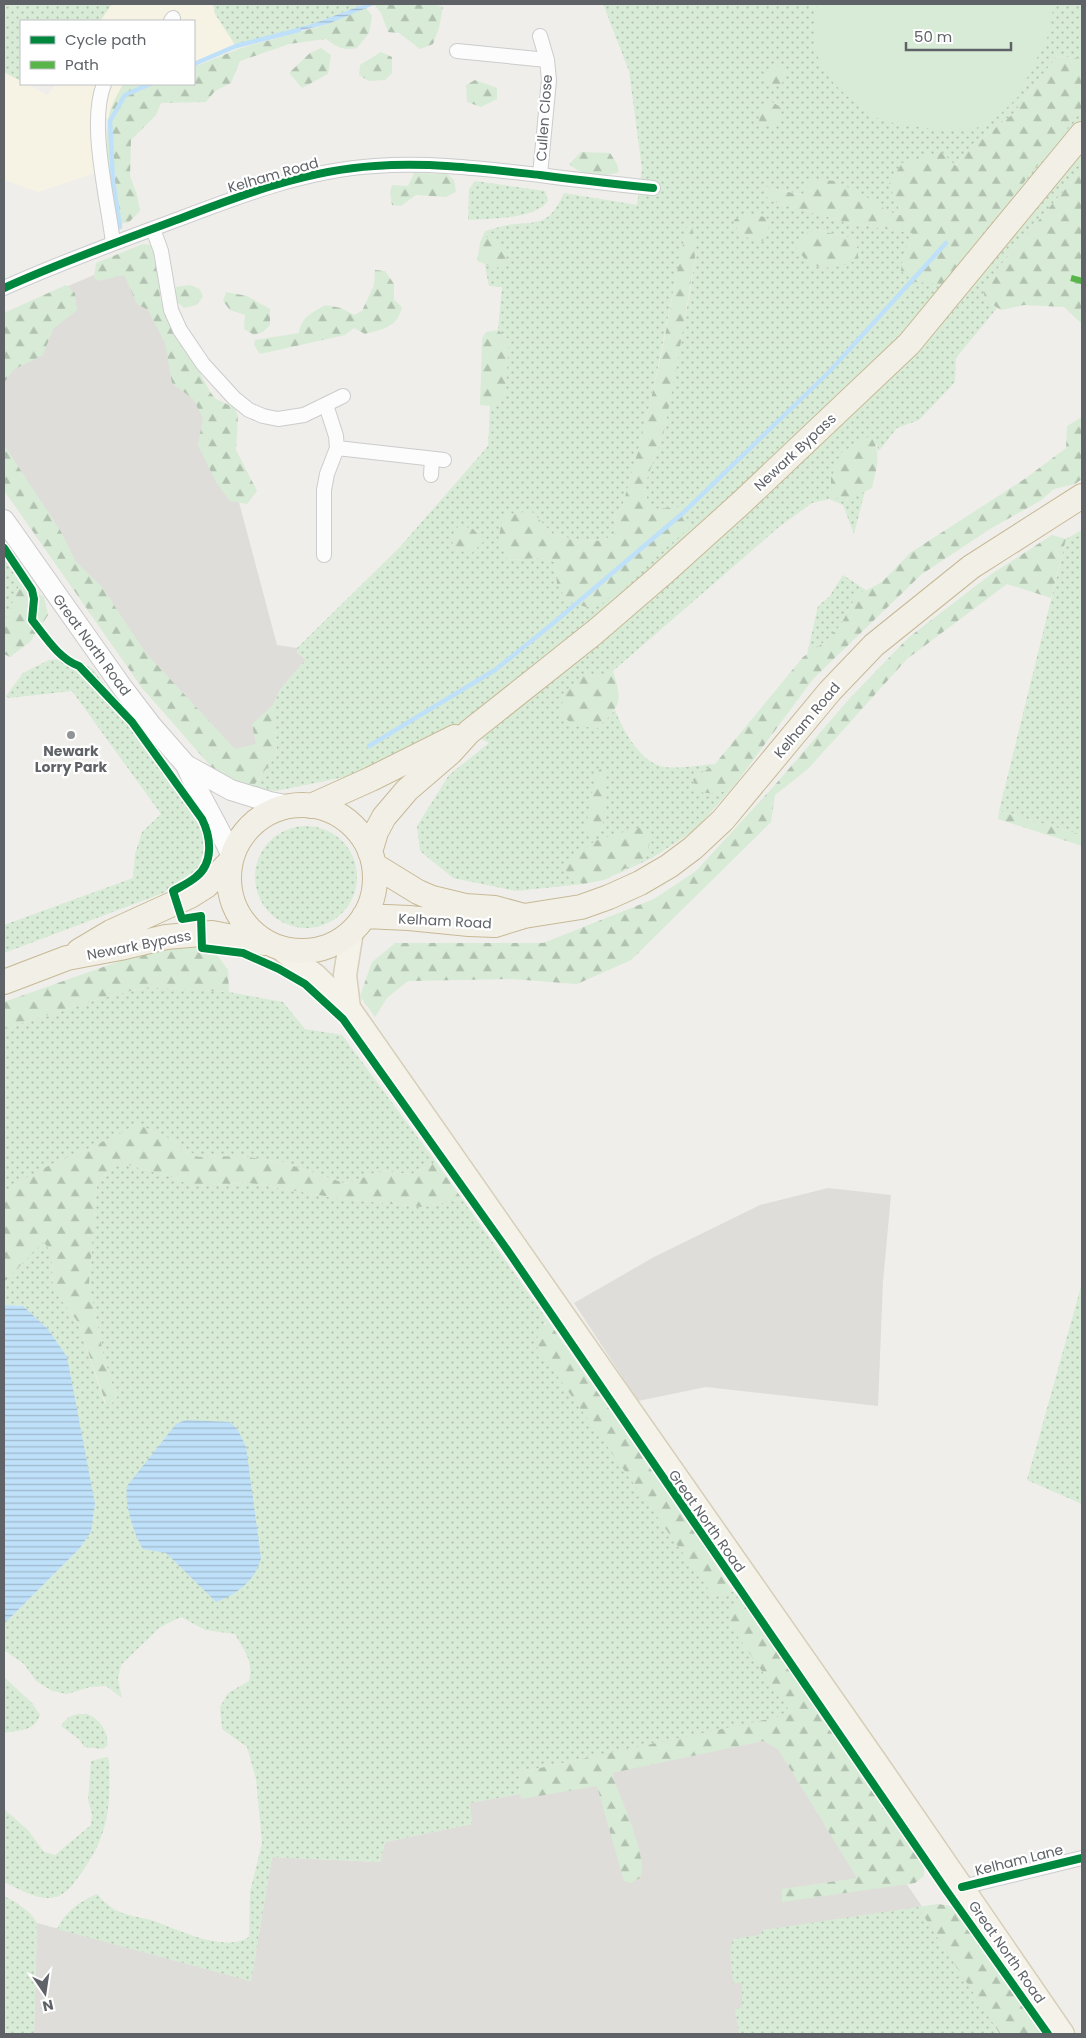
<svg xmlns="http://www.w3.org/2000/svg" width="1086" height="2038" font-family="Poppins,sans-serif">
  <defs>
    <pattern id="grass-dots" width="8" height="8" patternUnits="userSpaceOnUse" patternTransform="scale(1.25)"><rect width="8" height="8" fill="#d8ebd6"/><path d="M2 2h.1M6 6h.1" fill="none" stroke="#b2c2b1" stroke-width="1.8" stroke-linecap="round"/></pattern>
    <pattern id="forest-firs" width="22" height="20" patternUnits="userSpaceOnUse" patternTransform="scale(1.25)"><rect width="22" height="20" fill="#d8ebd6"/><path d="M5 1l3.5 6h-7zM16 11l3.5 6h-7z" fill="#b2c2b1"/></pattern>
    <pattern id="water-rules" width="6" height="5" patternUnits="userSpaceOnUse" patternTransform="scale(1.25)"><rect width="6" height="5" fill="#bfe0f9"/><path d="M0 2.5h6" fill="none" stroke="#9eb9cd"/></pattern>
  </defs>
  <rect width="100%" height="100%" fill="#efeeea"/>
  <path fill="#f7f3e4" d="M112,4H213L215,14L236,46L194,64V21H100Z
    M4,72L21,81V84H26L48,95L56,84H150L125,95L105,121L110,168L38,192L4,180Z"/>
  <path fill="#dfddda" d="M144,254L163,316L236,491L277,645L297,648V653L306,659L280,690L273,705L274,725L252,788L143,689L4,490V313Z
    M828,1188L891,1195L883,1282L878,1406L706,1387L638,1401L574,1303L654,1257L760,1205Z
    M792,1714L1008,2034H34L37,1923L251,1981L272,1857L380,1862L385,1842L472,1824L469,1803L520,1794L597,1754Z"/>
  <path fill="url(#grass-dots)" fill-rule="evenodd" d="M4,4H112L100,21H21V81L4,72Z
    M213,4H365L318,22L236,46L215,14Z
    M603,4H1082V59L1057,56L1013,114L966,151L918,218L766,187L768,200L849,223L913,233L903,257L1028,175L1082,110V169L983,286L985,300L997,308L956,358L955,382L919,420L897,428L878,452L877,444L844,502L865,491L854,534L843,505L829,499L812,503L779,527L613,671L597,676L584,675L598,728L615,710C623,730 638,758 660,766C672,770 702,765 715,764L693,779L717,794L734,786L695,830L652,858L604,880L645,858L568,875L583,884L516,891L453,878L420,851L417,826L449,775L489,743L454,726L354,775L276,791L252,788L277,754L273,705L280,690L306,659L297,653V648L399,548L488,446L490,406L501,401L509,340L498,330L502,287L489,286L480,243L485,231C493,229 501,226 508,225C540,221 548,227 564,193L637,205L642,169L629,71ZM688,225L695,257L691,286L664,431L644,487L648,502L656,510L679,508L557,584L555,562L540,558L508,560L531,511L554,535L579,540L602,541L616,533L614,514L622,507C639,451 653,394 664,337C672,299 678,262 688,225ZM814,229L851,238L858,249V259Z
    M475,181L545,191L548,201C533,220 491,218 468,220L469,189Z
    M1082,530V835L999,811L1066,539Z
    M4,558L20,583L4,625Z
    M843,575L866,590C851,598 849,613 840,626C831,638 819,646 807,655L818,606L829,597Z
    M75,658L94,670L202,829L204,848L199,868L163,893L4,953V925L133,878L135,854L142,832L161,814L72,691L9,698L6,696L23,673L49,660Z
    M255 877a51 51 0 1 1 102 0a51 51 0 1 1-102 0Z
    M149,987L229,992L283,1002L305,1029L342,1035L436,1162L412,1174L379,1171L347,1184L282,1162L241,1156L198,1157L169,1138L94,1146L54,1163L15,1185L4,1194V1029L105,997Z
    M121,1163L166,1175L193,1186L249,1183L342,1199L421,1207L462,1199L548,1321L544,1324L714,1597L732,1591L739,1597L731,1606L792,1714L521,1772L518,1781L520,1794L470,1803L472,1824L385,1842L380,1862L272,1857L251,1981L57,1929C66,1911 79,1902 97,1894C102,1900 107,1905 114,1909C125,1916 141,1917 154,1921C179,1930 224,1953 249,1937L250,1892L262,1843L256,1779L247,1747L222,1729L220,1707L228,1693L249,1681C254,1661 244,1651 235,1634L205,1630L181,1617L160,1627L121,1665L118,1679L122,1698L106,1686L90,1687L67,1694L52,1691L36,1681L24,1664L4,1650V1624L80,1548L91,1532L95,1504L48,1329L23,1306L4,1305V1282L44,1241L52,1254L53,1289L78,1322L105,1404L118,1401L104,1358L89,1283L97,1181Z
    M1082,1283V1504L1027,1480Z
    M4,1677L32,1703L40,1715C34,1732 19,1730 4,1733Z
    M87,1714C99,1718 110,1733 107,1746L103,1749L84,1747L80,1740L61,1726C69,1715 73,1714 87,1714Z
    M106,1757L109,1760C111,1811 108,1838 77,1879C70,1888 63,1897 50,1898C35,1899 17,1888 4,1882V1809L28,1830L44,1852L55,1855L91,1825L92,1814L88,1800L91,1761Z
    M4,1896C17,1903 29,1909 37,1923L34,2034H4Z
    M918,1907L1000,2034H739L735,2009L742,2008V1983H733L730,1951L733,1939L760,1935L763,1930Z"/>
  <path fill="url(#forest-firs)" d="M374,4H433L443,7L439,28L433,44L420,49L399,33L388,32L381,13Z
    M366,8L372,16L369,33L357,48C343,51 337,47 326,39L289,44L240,61L231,83L215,91L206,102L161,103L156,115L131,140L130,176L137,195L140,211L129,222L117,225C111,195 101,137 111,108C114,100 119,92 123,84H194V64L199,65L241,48L328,24Z
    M321,48L331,55L328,74L302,88L289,73L310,53Z
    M381,52L392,57V73L385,80L369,81L359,75L360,65Z
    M1057,56L1082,59V110L942,284L915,282L901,271L903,257L912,233L849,223L768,200L766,187L802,195L811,179L835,181L882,205L884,211L901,215L889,184L902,163L942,152L956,166L966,151L1013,114Z
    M765 76a10 10 0 1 1 20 0a10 10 0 1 1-20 0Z
    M475,80L497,88V99L481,107L467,102L466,85Z
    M772,102L782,108L780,118L773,124H759L760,107Z
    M581,152L610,153L617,164L619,172C601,178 584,177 569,164Z
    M1082,169V324L1064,307L1024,305L1001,310L985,300L983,286Z
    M414,173L447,174L454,180L456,192L446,197L416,195L401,206L392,205L390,192L392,185L408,186Z
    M747,213L764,217L769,226L764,241L740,236L734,220Z
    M688,224H692L695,257L676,371L664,431L644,487L648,502L656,509L679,507L689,528L599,606L586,607L567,601L557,584L555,562L540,558L508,560L498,542L503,515L531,511L554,535L579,540L602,541L616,533L614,514L622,507C639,450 653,394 665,336C672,299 678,261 688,224Z
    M813,229L851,238L858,249V260C842,266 823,273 807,261C802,257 798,249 794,244Z
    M492,233L505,252L507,264L496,268L477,261L480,243Z
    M143,244L157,246L162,271L159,286L160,297L165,314L177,336L198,369L210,392L216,399L235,408L238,417L236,450L257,491L247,504L230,501L216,482L198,445L203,418L193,399L172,383L165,343L148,310L137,304L124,275L98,281L94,277L96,263Z
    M375,270L385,271L394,284V300L402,307C397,328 383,329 365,334L354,328L345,335L260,354L254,345L255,340L299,333C302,316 311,314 325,305L341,308L354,315L362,311L374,285Z
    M66,285L75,293L77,310L53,329L43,355L13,370L4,383V313Z
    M190,285L200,289L203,297L196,305L184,308L175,300L176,287Z
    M226,292L247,296L270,309V325L263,332L254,335L244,329L245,315L230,310L223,301Z
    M498,330L509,340L506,386L501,401L490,406L480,405L482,338L486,332Z
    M1082,417V479L1075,484L1054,489L1040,501L990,529L922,574L813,679L734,786L717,794L697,792L693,779L715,764L803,657L826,641L840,626L857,595L882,582L910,553L1026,478L1066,448L1067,426Z
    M870,436C883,452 876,469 872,488L844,502L831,495V478L842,452Z
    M4,445L60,530L76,562L102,587L145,652L235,749L256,744L252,724L273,705L277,754L252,788L214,770L143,689L4,490Z
    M459,525L473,529L484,541L472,553L455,550L451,538Z
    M1052,535L1066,539L1051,598L1007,584L907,659L808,769L775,795L771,822L631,960L577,984L512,979L408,981L387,998L375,1017L360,996L372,962L395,943H543L654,899L696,871L774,786L850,698L908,638L990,575Z
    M20,583L44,597L48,615L30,642L10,657L4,654V625Z
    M613,671C623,703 621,704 598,728L574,726L561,714L563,696L584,675L597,676Z
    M600,769L607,772L603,823L600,835L591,837L586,827L595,776Z
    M999,811L1082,835V846L998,819Z
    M636,828H646L651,839L645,858L604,880L583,884L568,875L563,864L595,841Z
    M195,944L196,948L215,952L228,970L229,992L148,987L105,997L4,1029V1002L154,949Z
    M137,1124L169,1138L198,1157L241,1156L282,1162L347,1184L379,1171L412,1174L436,1162L462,1199L421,1207L342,1199L249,1183L193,1186L166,1175L121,1163L97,1181L89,1283L104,1358L118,1401L106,1404L78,1322L53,1289L52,1254L44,1242L4,1282V1194C29,1172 61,1160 92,1147C107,1140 122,1132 137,1124Z
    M548,1321L704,1546L732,1591L714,1597L534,1343Z
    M739,1597L923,1863L924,1876L915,1883L782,1902V1889L857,1878L778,1749L763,1741L612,1773C619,1798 649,1855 640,1878L631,1883L624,1881L597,1786L521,1799L518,1780L521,1772L792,1714L729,1624L731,1606Z
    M938,1904L950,1906L957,1911L1043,2034H1000L918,1907Z"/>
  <path fill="#d8ebd6" d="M817,4H1054L1049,34L1017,98L996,118L980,127L963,130L933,129L893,123L874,117L860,108L834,84L816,54L814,23Z"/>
  <path fill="url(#water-rules)" d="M365,4H376L328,24L236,46L318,22Z
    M4,1305L23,1306L48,1329L67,1357L95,1504L91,1532L80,1548L4,1624Z
    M186,1420L230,1422L238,1430L246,1447L261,1558C256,1580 236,1595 216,1602L166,1553L143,1549C134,1535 124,1503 127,1486L176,1424Z"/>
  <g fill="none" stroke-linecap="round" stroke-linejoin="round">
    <path stroke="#bfe0f9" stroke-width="4.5" d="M194,64L236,46L299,30
      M120,227L113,181L110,121L125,95L150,84
      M369,746L495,670L551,625L683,513L828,373L946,243"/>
    <defs>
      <path id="minor" d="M171,21L173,18
        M457,51L547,60
        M104,84C88,124 108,199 113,243
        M540,175L549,80L547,60L540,36
        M153,229L161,251L171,310L180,330L203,364L234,398L249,410L263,416L278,419L304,415L343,396
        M4,288C61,262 120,241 179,219C242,195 307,170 375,166C431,162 485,169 540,175C578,180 615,184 653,188
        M337,448L444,460
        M431,475L432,459
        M324,555V490L327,474L337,448L336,436L326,405
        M962,1887L1082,1858"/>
      <path id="secondary" d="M4,520L122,687L151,725L186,765L231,790L270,802L291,806
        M186,765C199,796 218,825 232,856"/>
      <path id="primary" d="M278,947L315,975L349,1008L874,1759L1063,2034
        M349,1008L345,975L352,931"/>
      <path id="trunk" d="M229 878a73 73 0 1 1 146 0a73 73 0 1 1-146 0Z
        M311,806L371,779L455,737
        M370,852L376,832L384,817L407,790L450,753L469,732L595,632L660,576L741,503L909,344L1082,134
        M374,865L418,892L432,898L465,906L495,908L524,916
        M364,916L409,918L469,924L495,925L524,916L581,907L609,897L640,883L669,866L693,848L723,820L830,691L874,645L971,567L1082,496
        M79,951L111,932L190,896L206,886L230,862
        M4,982L67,958L120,948L166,937L212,933L264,943"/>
    </defs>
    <use href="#minor" stroke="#cbcccc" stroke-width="16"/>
    <use href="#secondary" stroke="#cacacb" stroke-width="22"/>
    <use href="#primary" stroke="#d7ceb8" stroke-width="25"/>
    <use href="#trunk" stroke="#c8b996" stroke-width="26"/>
    <use href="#minor" stroke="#fdfcfc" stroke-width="14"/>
    <use href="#secondary" stroke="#fdfcfc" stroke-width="20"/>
    <use href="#primary" stroke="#f4f2e9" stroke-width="22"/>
    <use href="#trunk" stroke="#f2f0e6" stroke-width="24"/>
    <path stroke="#58b549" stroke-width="6" stroke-dasharray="12 6" stroke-linecap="butt" d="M1071,278L1082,281"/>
    <defs>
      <path id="cycleway" d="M4,288C61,262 120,241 179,219C242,195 307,170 375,166C431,162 485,169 540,175C578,180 615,184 653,188
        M4,548L32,590L34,599L32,620C45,636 59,659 79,666L132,722L202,819C211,837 214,863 196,877C189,883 180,887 173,891L182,919L201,916L202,948L243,953L279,969L305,984L343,1019L508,1251L946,1890L1048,2034
        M962,1887L1082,1858"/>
    </defs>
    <use href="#cycleway" stroke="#fff" stroke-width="11"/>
    <use href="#cycleway" stroke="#00873e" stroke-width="8"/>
  </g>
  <circle fill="#919496" stroke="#fff" stroke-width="2" cx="71" cy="735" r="5"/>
  <g text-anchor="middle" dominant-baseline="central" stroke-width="4.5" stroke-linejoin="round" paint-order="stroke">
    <g font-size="14" fill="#5f6368" stroke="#fff">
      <text transform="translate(544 118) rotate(-86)">Cullen Close</text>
      <text transform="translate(273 175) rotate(-16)">Kelham Road</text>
      <text transform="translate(795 452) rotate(-43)">Newark Bypass</text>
      <text transform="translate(92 645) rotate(54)">Great North Road</text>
      <text transform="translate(807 720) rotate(-50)">Kelham Road</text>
      <text transform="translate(445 921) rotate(3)">Kelham Road</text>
      <text transform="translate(139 945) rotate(-11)">Newark Bypass</text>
      <text transform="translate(707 1521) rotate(55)">Great North Road</text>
      <text transform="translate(1019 1860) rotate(-14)">Kelham Lane</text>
      <text transform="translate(1007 1952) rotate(55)">Great North Road</text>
    </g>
    <g font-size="14" font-weight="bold" fill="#5f6368" stroke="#fff">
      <text x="71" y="751">Newark<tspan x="71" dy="16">Lorry Park</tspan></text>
    </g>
  </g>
  <rect width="1086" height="2038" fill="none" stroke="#5f6368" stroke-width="10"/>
  <rect x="20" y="20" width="175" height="65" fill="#ffffff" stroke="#bfc1c3"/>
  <rect x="30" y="36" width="25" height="8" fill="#00873e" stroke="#bfc1c3"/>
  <text x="65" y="45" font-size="15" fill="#5f6368">Cycle path</text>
  <rect x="30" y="61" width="25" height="8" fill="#58b549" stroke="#bfc1c3"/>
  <text x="65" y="70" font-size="15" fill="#5f6368">Path</text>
  <g transform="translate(45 1993) rotate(167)" stroke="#ffffff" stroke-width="4" paint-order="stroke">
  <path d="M0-4L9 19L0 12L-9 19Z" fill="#5f6368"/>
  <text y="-8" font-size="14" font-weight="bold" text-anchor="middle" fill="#5f6368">N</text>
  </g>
  <path d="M906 42v8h105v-8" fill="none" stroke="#5f6368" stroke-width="2.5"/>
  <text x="914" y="42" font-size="15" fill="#5f6368" stroke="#ffffff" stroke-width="4" paint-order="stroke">50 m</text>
</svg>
